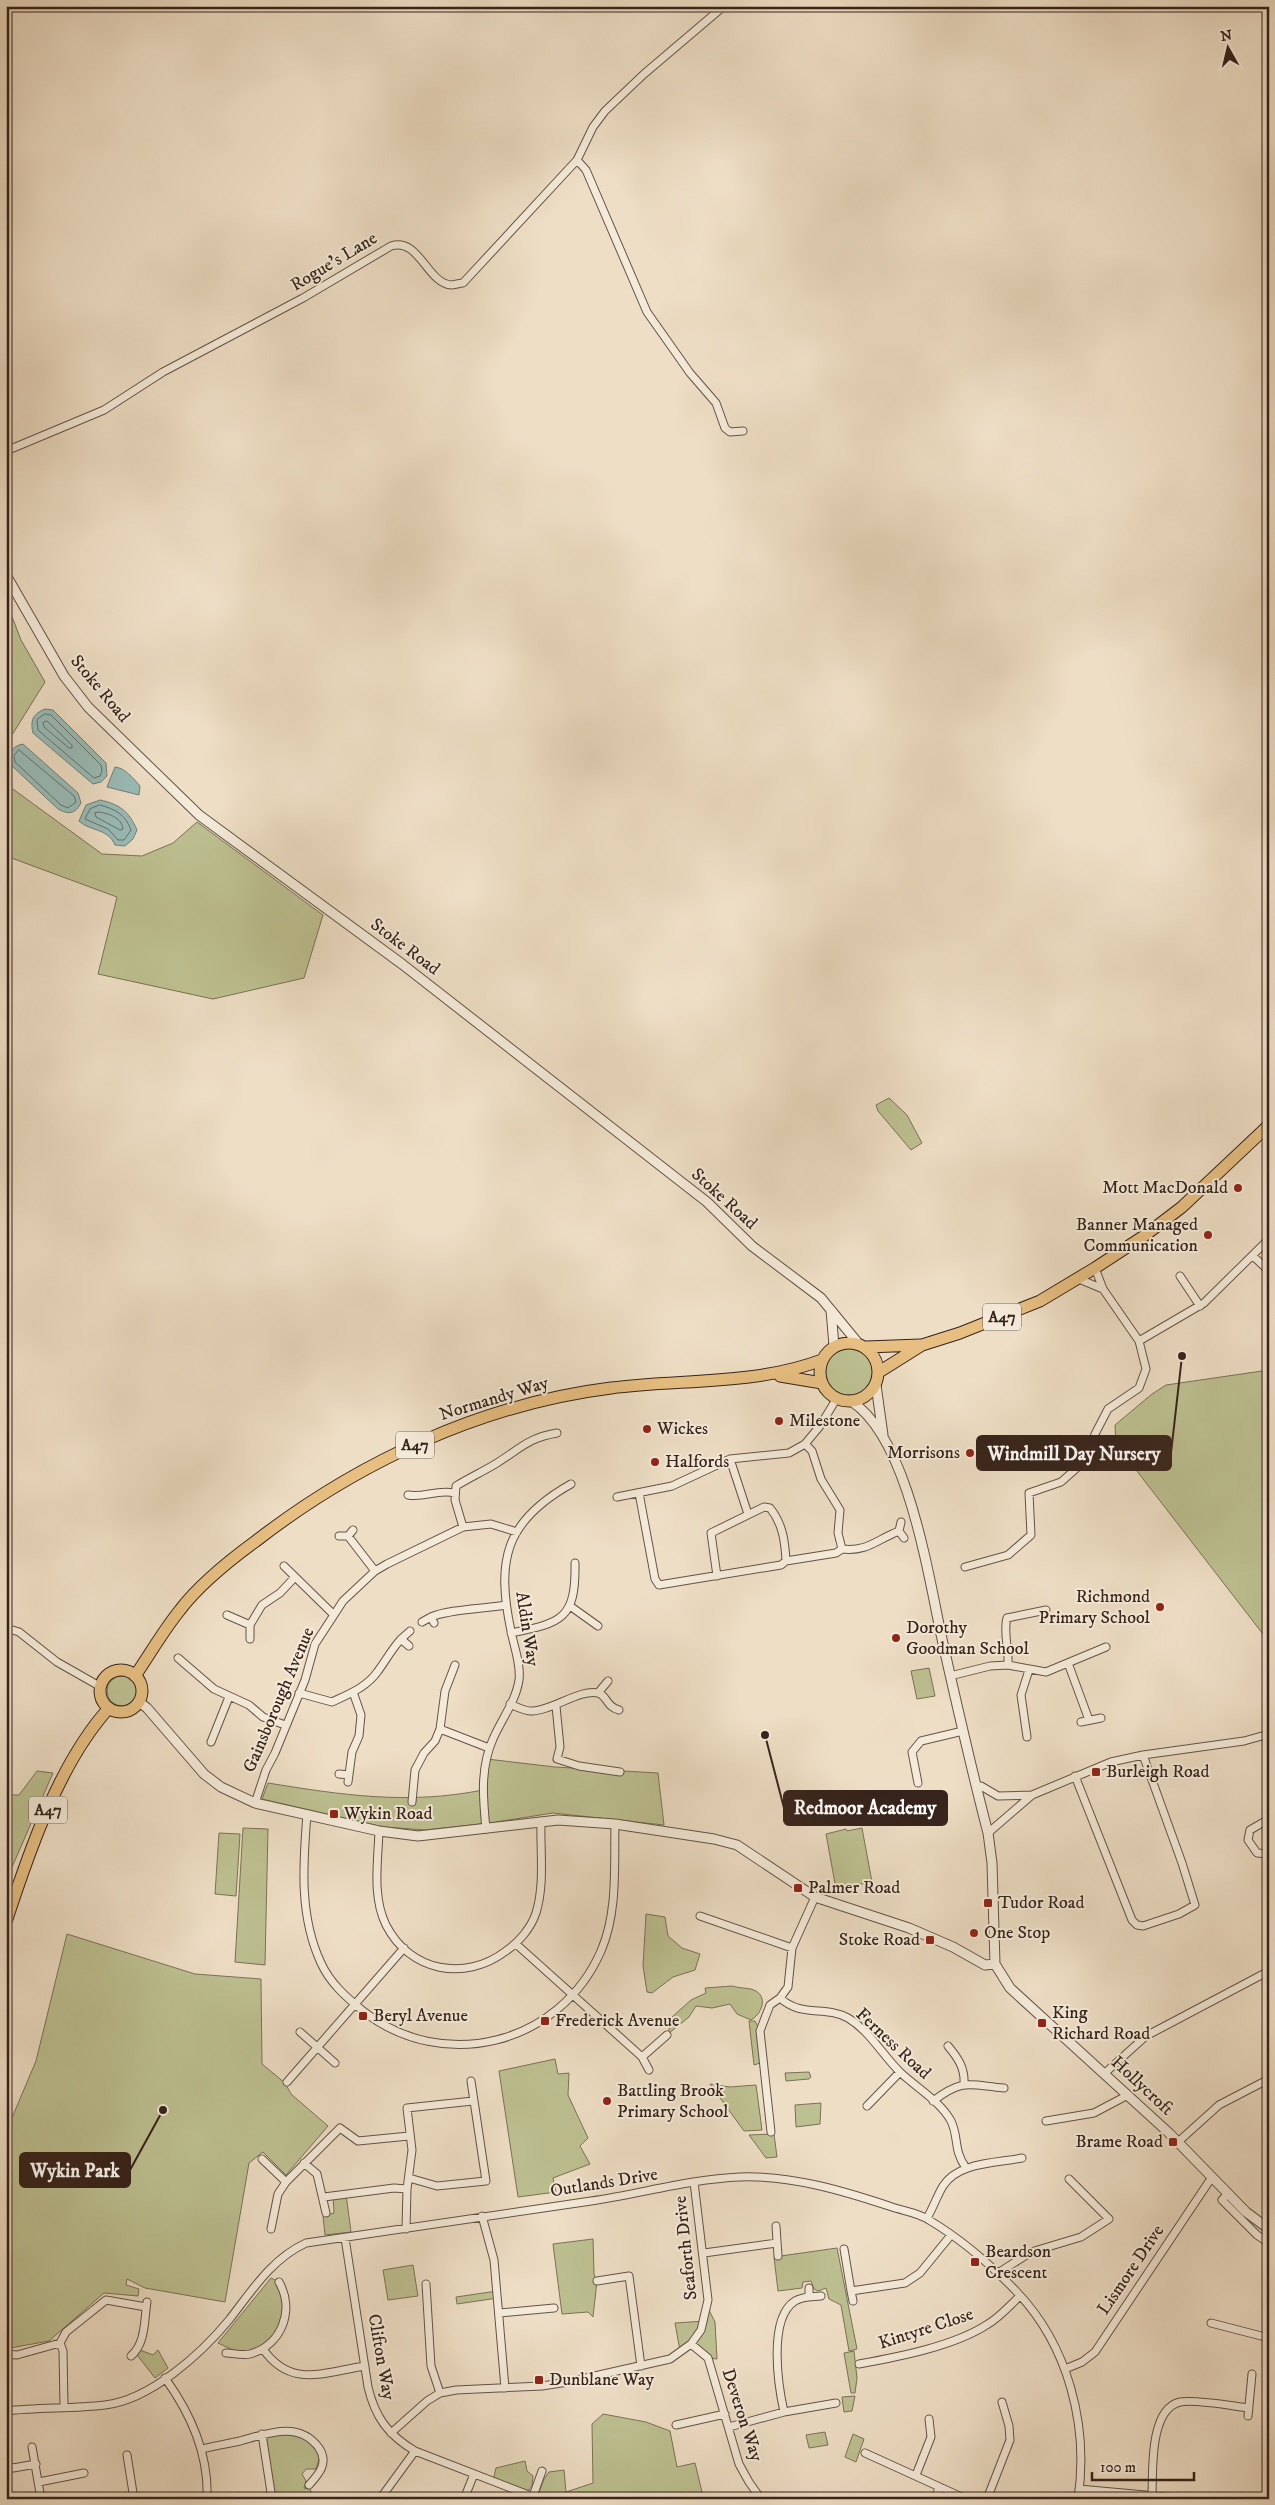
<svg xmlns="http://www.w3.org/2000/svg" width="1275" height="2505" font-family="'IM FELL DW Pica',serif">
  <rect width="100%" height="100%" fill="#eedec5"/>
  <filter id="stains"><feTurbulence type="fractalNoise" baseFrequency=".004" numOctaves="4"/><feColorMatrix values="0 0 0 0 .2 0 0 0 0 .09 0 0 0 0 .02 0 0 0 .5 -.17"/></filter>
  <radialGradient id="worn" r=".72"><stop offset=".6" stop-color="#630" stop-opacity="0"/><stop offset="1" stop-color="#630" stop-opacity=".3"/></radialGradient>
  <path fill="#bdc091" stroke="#7a7256" d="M6,601L21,640L45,682L12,735L6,733Z
    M6,784L102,854L142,856L173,843L197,822L323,915L304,978L213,999L98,974L117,897L6,856Z
    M889,1098L907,1115L922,1143L911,1150L878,1111L876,1105Z
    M825 1371a24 24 0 1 1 48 0a24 24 0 1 1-48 0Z
    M1262,1371L1269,1377V1636L1266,1638L1116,1444L1115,1425L1152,1394L1166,1385Z
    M929,1668L935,1696L917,1699L911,1671Z
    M107 1691a15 15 0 1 1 30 0a15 15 0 1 1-30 0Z
    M487,1759L555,1767L658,1773L664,1825L553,1813L490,1823L425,1830L384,1827L262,1799L268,1783C342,1795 408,1805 483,1790Z
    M37,1771L53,1773L6,1881V1795H19Z
    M243,1828L268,1829L265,1965L235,1962Z
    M862,1828L872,1882L836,1889L826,1834L846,1829L847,1831Z
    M219,1833L240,1834L236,1896L215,1894Z
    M646,1914L665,1917L668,1936L682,1948L700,1954L695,1970L673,1977L652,1993L647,1992L643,1966Z
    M67,1934L195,1974L261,1979L262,2064L285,2083L291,2094L328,2126L286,2175L263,2152L249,2163L225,2302L145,2288L127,2279L126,2285L139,2289L138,2296L104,2293L49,2341L10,2348L6,2275V2132L36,2061Z
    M732,1986C739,1988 745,1988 751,1989C769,1994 763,2013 751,2020L737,2014L730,2004L712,2008L696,2006L689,2017L668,2034L672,2017L691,2000L706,1993L705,1988Z
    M749,2021H755L760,2031L763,2062L754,2065Z
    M555,2059L558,2074L569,2073L568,2095L588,2138L580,2146L590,2164L553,2178L556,2192L518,2197L499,2071Z
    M809,2072L811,2077L809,2079L786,2081L785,2073Z
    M710,2084L730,2087L756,2085L762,2130L744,2131Z
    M821,2103L820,2124L796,2127L795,2105Z
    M774,2134L777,2157L766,2158L749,2135Z
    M346,2194L351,2232L325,2235L323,2216L334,2213L333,2196Z
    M593,2239L594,2274L597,2281L593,2317L588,2312L562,2314L553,2244Z
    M837,2248L857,2349L849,2351L841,2305L829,2299L826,2288L818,2291L814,2289L811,2281L803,2282L802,2288L778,2291L774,2257Z
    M413,2265L418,2296L388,2300L383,2270Z
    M271,2278L279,2282L287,2306L275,2339L243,2355L218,2343Z
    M497,2291L498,2298L457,2304L456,2297Z
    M707,2306L715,2322L717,2359L709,2358L691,2344L680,2351L675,2323L705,2321Z
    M140,2350L153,2355L158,2350L168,2368L155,2378L137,2355Z
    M854,2351L857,2378L855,2393H851L844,2353Z
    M855,2396L852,2411L844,2412L842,2397Z
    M603,2414L646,2422L670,2431L677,2467L695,2463L703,2496L715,2494L714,2499H554L539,2492L544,2479L549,2472L564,2470L566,2492L593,2483L592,2424Z
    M294,2432L308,2438L321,2452L316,2469H306L302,2474L306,2481L304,2488L310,2489L313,2497L312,2499H273L262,2434Z
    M825,2432L828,2445L809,2448L806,2435Z
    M853,2434L864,2439L856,2462L845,2457Z
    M525,2461L527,2471L533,2476L532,2486L526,2493L493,2481L496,2468Z"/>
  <path fill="#99bcb8" stroke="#717f79" d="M45,709L53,710L106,763L107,776L101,782L93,784L33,733C30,720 33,714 45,709Z
    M23,744L78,793L81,803C75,814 69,815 58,809L10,764C7,754 12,746 23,744Z
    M115,767C125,768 133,778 140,786L139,795L107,787Z
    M100,800C119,804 129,811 137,830L133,839L125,846L115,845C108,828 91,832 79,821L86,805Z"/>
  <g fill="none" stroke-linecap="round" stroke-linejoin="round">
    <path stroke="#68706a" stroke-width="1" d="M45,714L51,715L101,765L102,771L100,776L94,778L38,730L37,720Z
      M47,721L72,745V748H69L44,727L43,723Z
      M19,750L74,796L76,802L68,808L61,805L15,762L14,756Z
      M100,805C115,809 126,815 131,830L124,840H118L108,829L85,819L90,809Z
      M100,812C110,814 122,818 123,829L120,830L96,817L95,813Z"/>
    <defs>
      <path id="minor" d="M577,160L586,170L647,312L690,373L716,403L725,428L730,432L743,431
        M6,451L104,410L163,372L303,298L391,246C419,237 427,283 451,285C454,285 460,283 463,283L577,160L593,127L605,111L644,74L724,6
        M1253,1256L1269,1271
        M1180,1276L1200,1306
        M1079,1279L1103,1289
        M1139,1341L1204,1303L1269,1239
        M805,1444L812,1451L821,1479L840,1510L838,1533L842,1549
        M730,1459L748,1514
        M639,1493L655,1579L659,1585L781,1565L786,1561
        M408,1495C425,1498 436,1489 455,1493
        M617,1497L672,1486L730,1459L789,1453L805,1444L820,1426L837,1398
        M463,1527L455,1500L456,1486C469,1478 484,1471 497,1463C521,1448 528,1438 557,1433
        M899,1531L901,1522
        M899,1531L904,1538
        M339,1536H348L375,1571
        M348,1536L353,1530
        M842,1549C867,1552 876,1540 899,1531
        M284,1566L333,1614
        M965,1567L1008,1555L1031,1535L1029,1493L1061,1482L1087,1459L1095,1434L1108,1409L1139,1388L1146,1369L1139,1341L1103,1289L1095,1268
        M717,1576L711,1533L764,1507L770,1508C783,1524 785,1542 786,1561L836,1553L842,1549
        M570,1606L598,1626
        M227,1615L250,1625L262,1605L280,1593L295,1577
        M422,1622L431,1617
        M434,1623L431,1617C450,1609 483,1609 506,1605
        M6,1628L19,1632L57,1662L101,1687
        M511,1633C562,1623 576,1619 575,1563
        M250,1639V1625
        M401,1639L410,1631
        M178,1658L214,1689L249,1705L263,1717L285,1725
        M1068,1663L1089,1720
        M1008,1665C1009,1650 1003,1631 1007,1618L1046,1610
        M950,1676L990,1666L1008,1665L1046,1672L1106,1647
        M299,1693L332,1702C349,1694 367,1687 378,1671C386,1660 392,1649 401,1639L409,1646
        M598,1693L608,1681
        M510,1704C517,1707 526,1712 533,1711C553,1710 580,1689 598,1693C607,1695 606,1707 619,1710
        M556,1706L560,1747L557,1759L579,1766L620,1772
        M1081,1722L1101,1718
        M440,1729L489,1748
        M1027,1737L1021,1695L1029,1670
        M211,1742L229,1697
        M339,1774L349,1775
        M1075,1776L1132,1920L1137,1925L1143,1926L1179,1914L1195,1905L1182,1863L1143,1755
        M348,1782L352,1752L359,1736L361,1715L353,1692
        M918,1783L912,1752L921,1741L963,1731
        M976,1786H981L998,1796L1032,1795
        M412,1802L415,1770L424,1753L435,1741L440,1729L445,1691L455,1665
        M255,1803L266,1770L275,1753L305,1680L315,1644L343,1601L375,1571L387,1564L463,1527L491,1524L517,1532
        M307,1814C303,1864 299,1916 321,1963C330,1983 346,1997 363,2011C443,2074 560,2045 601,1951C618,1912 614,1865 615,1824
        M1269,1819L1250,1830L1248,1840L1257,1853L1269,1854
        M486,1829C483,1799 480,1768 493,1739C501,1720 516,1701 519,1680C521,1664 514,1647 511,1631C496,1560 505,1521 571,1484
        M379,1831C378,1861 372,1897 386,1925C410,1972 465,1982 506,1951C519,1942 531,1928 536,1913C545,1884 540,1850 541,1821
        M988,1833L1032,1795L1111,1762L1143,1755L1244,1741L1269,1734
        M700,1916L792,1948
        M516,1944L642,2057L649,2070
        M780,1998L788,1987L792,1948L815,1897
        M300,2032L335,2063
        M948,2046C958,2058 965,2068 964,2084
        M642,2057L667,2035
        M1105,2073L1146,2036L1269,1971
        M287,2082L404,1948
        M933,2101C963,2078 969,2085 1004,2088
        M867,2106L900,2072
        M1046,2121L1094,2113L1128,2095
        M771,2132L760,2031L770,2005L780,1998C802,2018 825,2005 848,2018C870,2031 883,2056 901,2073C917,2088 941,2102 951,2121C959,2137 953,2150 966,2168
        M1178,2142L1219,2105L1269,2079
        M262,2159L286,2182
        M304,2163L317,2174L326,2213
        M409,2178L437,2186L486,2181L471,2081
        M1228,2193L1222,2200L1257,2235L1269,2243
        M324,2197L394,2188L407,2189
        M482,2216L494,2260L505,2388
        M927,2218C933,2208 937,2196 943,2186C958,2162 997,2163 1022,2158
        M776,2226L778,2256
        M271,2229L278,2194L286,2182L340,2128L358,2141L409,2136
        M406,2229L407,2189L412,2150L407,2108L473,2101
        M345,2238L368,2387C375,2417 388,2435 415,2451L539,2499
        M844,2249L851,2291L905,2283L920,2273L951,2235
        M704,2253L777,2243
        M998,2273L1031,2252L1081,2237L1109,2219L1069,2179
        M597,2281L629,2276L641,2366
        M426,2284L431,2366L440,2393
        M809,2288V2297
        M851,2291L853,2301
        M500,2313L554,2308
        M6,2322V2334
        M1211,2323L1269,2338
        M60,2343L63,2351L64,2407
        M691,2344L708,2358L739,2464L749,2482L761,2499
        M263,2349C291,2389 324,2372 365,2366
        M226,2353C234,2353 242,2356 250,2354C282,2345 295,2310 279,2282
        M6,2354L17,2355L60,2343L66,2332L106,2300L146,2307
        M131,2356C146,2343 144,2320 147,2302
        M859,2364C898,2357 955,2346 988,2324C1000,2317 1010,2305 1020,2296
        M1065,2369L1082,2362L1095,2352L1212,2177
        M165,2378C191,2414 209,2454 207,2499
        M6,2411C39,2407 72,2409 105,2405C150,2400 201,2354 229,2320C251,2292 271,2259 306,2243C401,2229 496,2215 591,2201C640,2194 690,2179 740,2177C791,2175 844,2191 892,2207C904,2211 919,2213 929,2220C961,2239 990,2264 1016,2291C1068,2345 1089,2425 1078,2499
        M784,2412C778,2385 768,2318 795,2301C803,2296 812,2297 821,2296
        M1248,2416L1252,2374
        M676,2425L725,2414
        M729,2427L784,2412L836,2403
        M391,2433L427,2401L440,2393L456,2390L542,2386L568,2382L670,2359L691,2344L701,2330L708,2300L694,2182
        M262,2434L272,2499
        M32,2447L41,2499
        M202,2449C214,2446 227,2444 240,2441C266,2434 299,2420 319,2448C329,2463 319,2474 309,2485
        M865,2453L966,2499
        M127,2455L134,2499
        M6,2464L13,2468L36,2464
        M916,2475L931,2437L929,2419
        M39,2482L84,2473
        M1079,2489L1178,2498L1221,2499
        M533,2496L542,2471
        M1152,2496C1153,2472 1149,2409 1180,2402C1196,2399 1232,2406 1249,2408
        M380,2499L415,2451
        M464,2499L474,2474
        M934,2499L940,2487
        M987,2499L1010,2440L1009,2426L1002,2402
        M1263,2499L1269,2498"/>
      <path id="tertiary" d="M6,575L64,676L88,707L199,815L402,964L707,1202L752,1246L821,1298L858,1343
        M831,1310L834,1346
        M876,1385L883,1435
        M851,1401C910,1439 929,1582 944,1648C958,1710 972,1772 988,1833L992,1863L995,1964
        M139,1702L147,1708L204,1774L221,1787L255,1803L379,1831L418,1836L558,1820L615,1824L714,1839L737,1845L815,1897L909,1928L953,1947L985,1965L995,1964
        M995,1964L1010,1988L1169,2133L1246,2212L1269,2229"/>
      <path id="primary" d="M820 1372a29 29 0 1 1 58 0a29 29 0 1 1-58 0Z
        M866,1347L920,1345
        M879,1372L922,1345L960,1333L1040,1301L1095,1268L1144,1236L1182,1207L1269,1125
        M780,1376L822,1383
        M100 1691a21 21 0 1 1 42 0a21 21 0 1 1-42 0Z
        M135,1676C150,1654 163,1631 180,1610C199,1585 230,1560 256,1541C358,1462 482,1404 611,1388C681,1379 756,1385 822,1360
        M6,1922C29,1852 59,1763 109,1708"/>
    </defs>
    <use href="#minor" stroke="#645246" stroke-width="9"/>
    <use href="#tertiary" stroke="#645246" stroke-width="11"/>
    <use href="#primary" stroke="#36231b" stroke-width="13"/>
    <use href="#minor" stroke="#f4ead9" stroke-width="7"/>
    <use href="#tertiary" stroke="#f4ead9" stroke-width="9"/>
    <use href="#primary" stroke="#e7bf82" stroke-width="11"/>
  </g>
  <g fill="#8f2418" stroke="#f4ead9" stroke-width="2">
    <circle cx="1238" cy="1188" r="5"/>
    <circle cx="1208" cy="1235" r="5"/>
    <circle cx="779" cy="1421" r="5"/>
    <circle cx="647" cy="1429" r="5"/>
    <circle cx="970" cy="1453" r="5"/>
    <circle cx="655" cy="1462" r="5"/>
    <circle cx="1160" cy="1607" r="5"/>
    <circle cx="896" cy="1638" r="5"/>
    <rect x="1091" y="1767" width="10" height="10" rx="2.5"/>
    <rect x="329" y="1809" width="10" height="10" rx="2.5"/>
    <rect x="793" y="1883" width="10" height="10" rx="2.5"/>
    <rect x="983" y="1898" width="10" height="10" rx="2.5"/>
    <circle cx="974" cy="1933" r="5"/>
    <rect x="925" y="1935" width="10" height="10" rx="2.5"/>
    <rect x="358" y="2011" width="10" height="10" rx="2.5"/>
    <rect x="540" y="2016" width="10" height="10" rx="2.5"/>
    <rect x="1037" y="2018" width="10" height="10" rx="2.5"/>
    <circle cx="607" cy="2101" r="5"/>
    <rect x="1168" y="2137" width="10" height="10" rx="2.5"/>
    <rect x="970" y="2257" width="10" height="10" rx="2.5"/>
    <rect x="534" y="2375" width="10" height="10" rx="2.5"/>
  </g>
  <g text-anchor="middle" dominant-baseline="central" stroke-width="4" stroke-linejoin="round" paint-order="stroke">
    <g fill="#f4ead9" stroke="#6f5f54" stroke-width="1">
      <rect x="983" y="1303.5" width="38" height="27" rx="4"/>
      <rect x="396" y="1431.5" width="38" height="27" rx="4"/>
      <rect x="29" y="1796.5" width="38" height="27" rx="4"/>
    </g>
    <g font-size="16" font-weight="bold" fill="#36231b">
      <text x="1002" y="1317">A47</text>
      <text x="415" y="1445">A47</text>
      <text x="48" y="1810">A47</text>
    </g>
    <g font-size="18" fill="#36231b" stroke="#f4ead9">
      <text transform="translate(334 262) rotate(-31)">Rogue's Lane</text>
      <text transform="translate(100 689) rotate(50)">Stoke Road</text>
      <text transform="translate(405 947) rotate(37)">Stoke Road</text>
      <text transform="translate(724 1199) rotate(42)">Stoke Road</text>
      <text transform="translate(494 1399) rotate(-17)">Normandy Way</text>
      <text transform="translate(527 1629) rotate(81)">Aldin Way</text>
      <text transform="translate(279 1700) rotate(-67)">Gainsborough Avenue</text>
      <text transform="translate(893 2044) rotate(43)">Ferness Road</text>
      <text transform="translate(1142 2086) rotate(43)">Hollycroft</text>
      <text transform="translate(604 2183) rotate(-9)">Outlands Drive</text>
      <text transform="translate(686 2248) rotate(-96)">Seaforth Drive</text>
      <text transform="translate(1131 2270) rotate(-56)">Lismore Drive</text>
      <text transform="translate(926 2329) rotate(-18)">Kintyre Close</text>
      <text transform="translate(381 2357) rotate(80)">Clifton Way</text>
      <text transform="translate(742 2415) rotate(72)">Deveron Way</text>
    </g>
    <g font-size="18" fill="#36231b" stroke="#f4ead9" text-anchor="start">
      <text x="1228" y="1188" text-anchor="end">Mott MacDonald</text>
      <text x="1198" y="1225" text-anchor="end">Banner Managed<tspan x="1198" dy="21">Communication</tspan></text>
      <text x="789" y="1421">Milestone</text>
      <text x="657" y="1429">Wickes</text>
      <text x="960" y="1453" text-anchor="end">Morrisons</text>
      <text x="665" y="1462">Halfords</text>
      <text x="1150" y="1597" text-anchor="end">Richmond<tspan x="1150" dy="21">Primary School</tspan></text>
      <text x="906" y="1628">Dorothy<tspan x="906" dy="21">Goodman School</tspan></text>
      <text x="1106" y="1772">Burleigh Road</text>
      <text x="344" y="1814">Wykin Road</text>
      <text x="808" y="1888">Palmer Road</text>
      <text x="998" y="1903">Tudor Road</text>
      <text x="984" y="1933">One Stop</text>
      <text x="920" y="1940" text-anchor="end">Stoke Road</text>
      <text x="1052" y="2013">King<tspan x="1052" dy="21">Richard Road</tspan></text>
      <text x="373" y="2016">Beryl Avenue</text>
      <text x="555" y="2021">Frederick Avenue</text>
      <text x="617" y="2091">Battling Brook<tspan x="617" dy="21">Primary School</tspan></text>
      <text x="1163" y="2142" text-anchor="end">Brame Road</text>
      <text x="985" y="2252">Beardson<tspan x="985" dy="21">Crescent</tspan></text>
      <text x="549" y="2380">Dunblane Way</text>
    </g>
  </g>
  <path fill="none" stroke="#36231b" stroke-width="2" d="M1182 1356L1171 1453M765 1735L784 1808M163 2110L130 2170"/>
  <g fill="#36231b" stroke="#f4ead9" stroke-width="2">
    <circle cx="1182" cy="1356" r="5"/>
    <circle cx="765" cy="1735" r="5"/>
    <circle cx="163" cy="2110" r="5"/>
  </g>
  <g fill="#36231b" stroke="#36231b" stroke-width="2">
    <rect x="977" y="1436" width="194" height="34" rx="5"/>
    <rect x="784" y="1791" width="163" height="34" rx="5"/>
    <rect x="20" y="2153" width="110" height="34" rx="5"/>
  </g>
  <g font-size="19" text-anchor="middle" font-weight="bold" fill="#fff">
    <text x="1074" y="1460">Windmill Day Nursery</text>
    <text x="865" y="1814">Redmoor Academy</text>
    <text x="75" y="2177">Wykin Park</text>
  </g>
  <rect width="1275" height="2505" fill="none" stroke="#eedec5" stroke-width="25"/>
  <rect x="8" y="8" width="1260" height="2490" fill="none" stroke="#36231b" stroke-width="2.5"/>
  <rect x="12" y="12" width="1250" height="2480" fill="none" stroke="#36231b"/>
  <g transform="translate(1228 48) rotate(352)" stroke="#f4ead9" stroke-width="4" paint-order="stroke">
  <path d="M0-4L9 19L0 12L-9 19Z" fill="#36231b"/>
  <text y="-8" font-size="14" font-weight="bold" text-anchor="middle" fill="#36231b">N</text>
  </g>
  <path d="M1092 2472v8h102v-8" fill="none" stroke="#36231b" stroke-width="2.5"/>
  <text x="1100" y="2472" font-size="15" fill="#36231b" stroke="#f4ead9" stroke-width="4" paint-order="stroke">100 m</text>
  <rect width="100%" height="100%" filter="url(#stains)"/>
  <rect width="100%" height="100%" fill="url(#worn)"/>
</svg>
